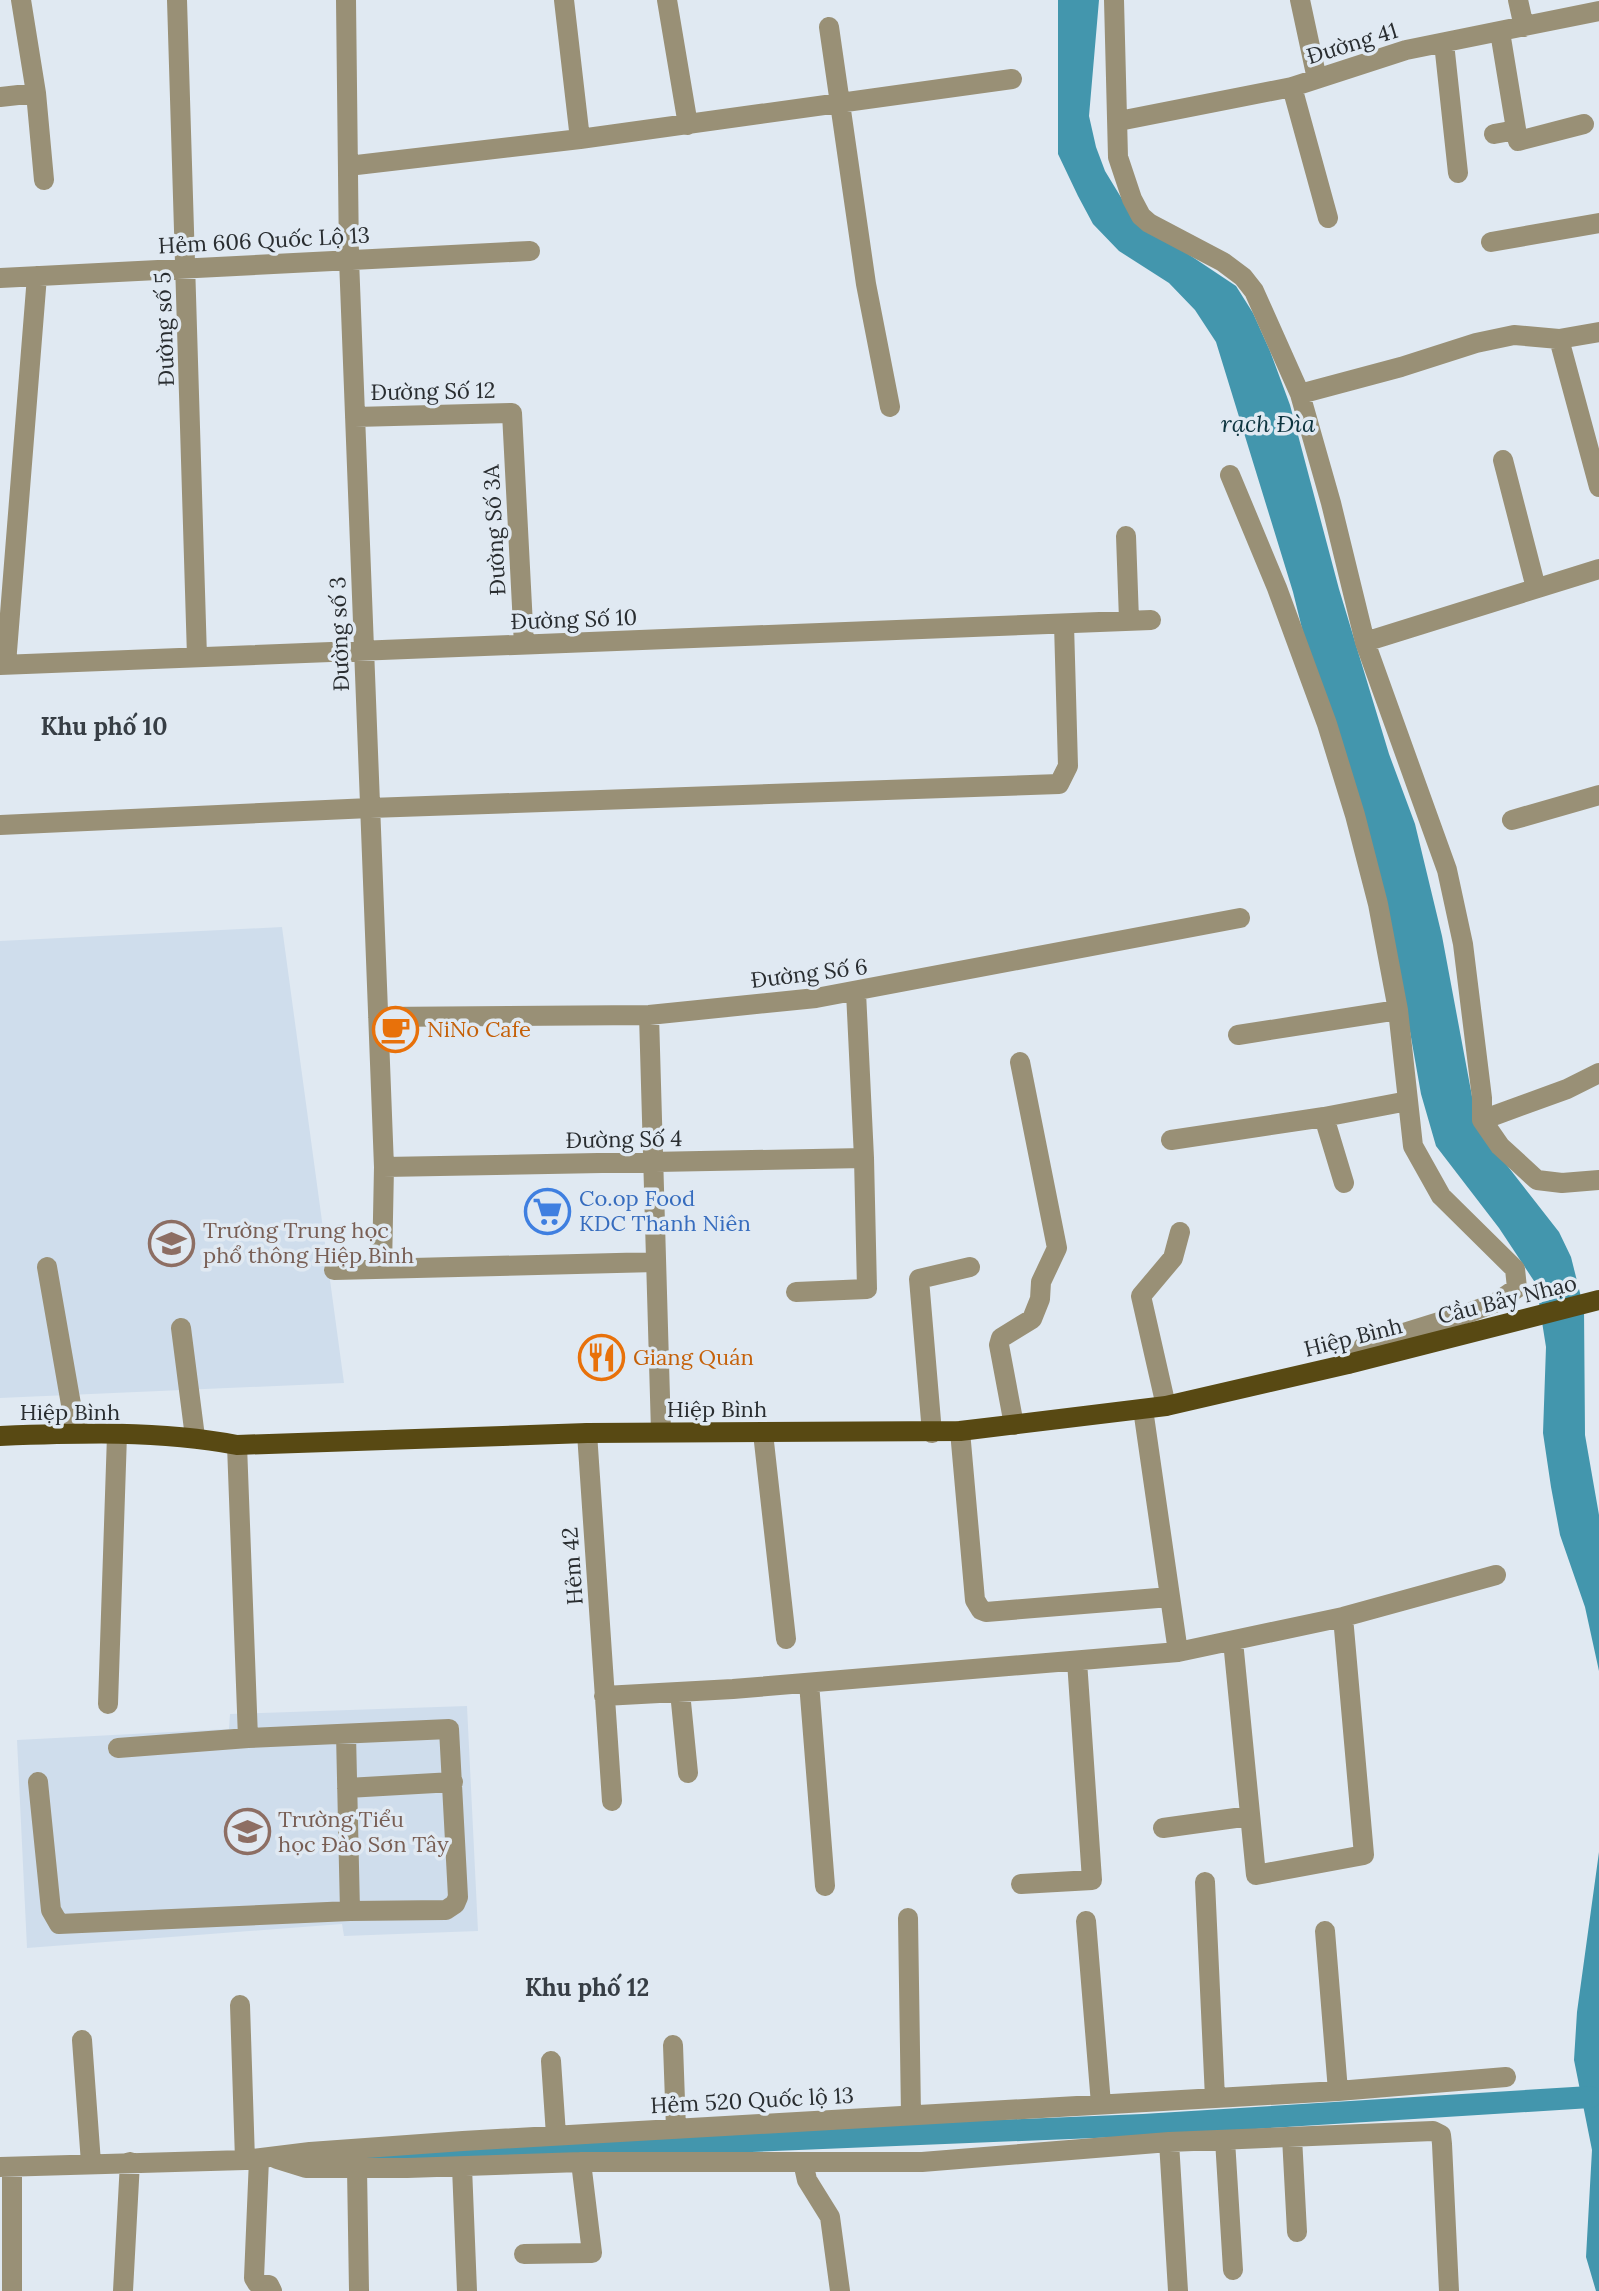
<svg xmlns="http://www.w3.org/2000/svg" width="1599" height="2291" font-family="Lora,serif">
  <rect width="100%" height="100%" fill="#e0e9f2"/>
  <path fill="#cfddec" d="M282,927L344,1383L0,1398V941Z
    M467,1706L478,1931L344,1936L342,1924L27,1948L17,1740L229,1729L230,1714Z"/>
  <path fill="#4396ad" d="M1058,0H1099L1089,116L1096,147L1105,171L1122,199L1158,234L1236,286L1253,313L1270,351L1290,405L1339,589L1389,754L1415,824L1442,936L1474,1107L1495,1150L1559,1232L1571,1257L1584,1309L1585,1435L1599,1515V1671L1585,1607L1560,1535L1551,1487L1543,1433L1546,1347L1536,1284L1499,1228L1436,1146L1421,1094L1393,935L1314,677L1293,592L1216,342L1195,310L1169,283L1119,251L1093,224L1078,196L1058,154Z
    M1599,1852V2291H1596L1586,2257L1592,2150L1574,2060L1577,2012Z"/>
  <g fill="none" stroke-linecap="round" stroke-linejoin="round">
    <path stroke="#4396ad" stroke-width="22" d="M377,2160L580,2148L1143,2125L1590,2097"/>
    <path stroke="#999076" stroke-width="20" d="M21,0L36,93L44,180
      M177,0L197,657
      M346,0L349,259L384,1167L382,1267
      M564,0L580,139
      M667,0L688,125
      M1114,0L1118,157L1132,199L1141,216L1149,223L1223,262L1243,277L1254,291L1300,394L1331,503L1365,642L1447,870L1463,944L1482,1098V1120L1500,1146L1537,1180L1562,1183L1599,1180
      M1300,0L1317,79
      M1518,0L1524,27
      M829,27L866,284L890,407
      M1500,32L1518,141L1584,124
      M1444,43L1458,173
      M1292,87L1328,218
      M0,97L36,93
      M1119,121L1292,87L1406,50L1599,11
      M1494,134L1516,130
      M348,166L580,139L1012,79
      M1491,242L1599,223
      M0,278L530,251
      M1559,339L1599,487
      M1300,394L1401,367L1476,343L1514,335L1559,339L1599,332
      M355,417L512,413L524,645
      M1503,460L1536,588
      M1230,475L1277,588L1327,724L1355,815L1378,904L1398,1010L1413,1146L1441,1196L1515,1269L1517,1288L1497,1302L1471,1312L1365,1345L1348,1364
      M1126,536L1129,620
      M1365,642L1599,569
      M6,664L37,276
      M0,665L1151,620
      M1512,820L1599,795
      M0,825L370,808L1059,784L1068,766L1064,624
      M649,1015L661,1432
      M378,1017L649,1015L816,998L1240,918
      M1238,1035L1398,1010
      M1324,1117L1344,1183
      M1482,1120L1567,1089L1599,1073
      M1171,1140L1324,1117L1408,1101
      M384,1167L864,1158
      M47,1267L76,1433
      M334,1270L656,1262
      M796,1292L867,1289L864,1158L856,992
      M181,1328L195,1437
      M1166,1406L1141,1296L1173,1258L1180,1232
      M1143,1409L1178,1652
      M1014,1425L999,1345L1001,1338L1032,1319L1040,1299L1041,1282L1057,1248L1020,1062
      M960,1431L975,1600L981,1610L986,1612L1170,1597
      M587,1433L612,1801
      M763,1433L786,1639
      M932,1433L919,1279L970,1267
      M237,1445L248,1738
      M1233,1641L1256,1875L1364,1855L1343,1617
      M809,1683L825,1886
      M680,1692L688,1773
      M604,1696L733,1689L1178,1652L1343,1617L1496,1575
      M108,1704L117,1435
      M346,1734L350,1911
      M38,1782L51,1910L59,1924L350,1911L446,1910L455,1904L458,1897L449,1729L248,1738L118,1748
      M347,1788L453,1782
      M1163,1828L1250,1816
      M1205,1882L1215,2098
      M1021,1884L1092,1880L1077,1661
      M908,1918L911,2115
      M1086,1921L1101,2104
      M1325,1931L1338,2091
      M240,2005L245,2160
      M82,2040L91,2163
      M673,2045L676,2129
      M551,2061L556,2135
      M1292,2137L1297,2232
      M1225,2140L1233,2270
      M1169,2142L1178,2291
      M259,2159L254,2278L257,2283L269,2285L272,2291
      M277,2159L306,2168H407L581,2162H922L1169,2142L1433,2131L1441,2135L1442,2144L1449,2291
      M803,2162L807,2180L830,2217L840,2291
      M0,2167L245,2160L310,2152L463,2141L1338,2091L1506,2077
      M12,2167V2291
      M462,2167L467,2291
      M357,2168L359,2291
      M524,2254L592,2253L581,2162
      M123,2291L130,2162"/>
    <path stroke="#584913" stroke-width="20" d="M0,1436C79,1433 159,1430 237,1445L587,1433L960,1431L1166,1406L1348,1364L1599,1300"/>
  </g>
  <defs>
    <symbol id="cafe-ring" viewBox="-11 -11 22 22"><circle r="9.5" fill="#e0e9f2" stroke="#e8710a" stroke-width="1.5"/><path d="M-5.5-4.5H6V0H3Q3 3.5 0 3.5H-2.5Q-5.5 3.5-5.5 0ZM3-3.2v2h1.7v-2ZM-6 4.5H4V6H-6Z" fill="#e8710a"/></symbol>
    <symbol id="supermarket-ring" viewBox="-11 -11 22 22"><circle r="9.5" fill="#e0e9f2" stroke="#3f7fe0" stroke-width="1.5"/><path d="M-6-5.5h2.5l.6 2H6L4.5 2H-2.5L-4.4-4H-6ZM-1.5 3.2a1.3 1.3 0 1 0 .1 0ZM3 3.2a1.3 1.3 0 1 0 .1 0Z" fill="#3f7fe0"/></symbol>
    <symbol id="school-ring" viewBox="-11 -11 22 22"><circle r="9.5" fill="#e0e9f2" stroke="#8d6e63" stroke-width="1.5"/><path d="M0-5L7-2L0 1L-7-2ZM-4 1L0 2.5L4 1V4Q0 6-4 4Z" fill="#8d6e63"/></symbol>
    <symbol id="restaurant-ring" viewBox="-11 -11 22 22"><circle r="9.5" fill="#e0e9f2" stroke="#e8710a" stroke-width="1.5"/><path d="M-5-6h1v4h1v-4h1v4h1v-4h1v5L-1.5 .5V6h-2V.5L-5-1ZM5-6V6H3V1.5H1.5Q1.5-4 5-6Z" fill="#e8710a"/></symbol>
  </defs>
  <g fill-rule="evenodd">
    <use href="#cafe-ring" x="370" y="1004" width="51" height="51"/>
    <use href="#supermarket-ring" x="522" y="1186" width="51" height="51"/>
    <use href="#school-ring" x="146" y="1218" width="51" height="51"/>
    <use href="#restaurant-ring" x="576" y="1332" width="51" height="51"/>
    <use href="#school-ring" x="222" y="1806" width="51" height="51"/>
  </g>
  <g text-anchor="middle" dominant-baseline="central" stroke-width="7" stroke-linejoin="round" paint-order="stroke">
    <g font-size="22" fill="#292d30" stroke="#e0e9f2">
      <text transform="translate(1352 43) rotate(-17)">Đường 41</text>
      <text transform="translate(264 240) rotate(-3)">Hẻm 606 Quốc Lộ 13</text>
      <text transform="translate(164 329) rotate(-92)">Đường số 5</text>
      <text transform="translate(433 391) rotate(-1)">Đường Số 12</text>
      <text transform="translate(494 530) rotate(-93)">Đường Số 3A</text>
      <text transform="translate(574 619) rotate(-2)">Đường Số 10</text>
      <text transform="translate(339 634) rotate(-92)">Đường số 3</text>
      <text transform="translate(809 973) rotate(-7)">Đường Số 6</text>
      <text transform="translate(624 1139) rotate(-1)">Đường Số 4</text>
      <text transform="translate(1507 1299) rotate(-14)">Cầu Bảy Nhạo</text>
      <text transform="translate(1353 1337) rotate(-14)">Hiệp Bình</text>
      <text x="717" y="1409">Hiệp Bình</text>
      <text x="70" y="1412">Hiệp Bình</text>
      <text transform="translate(572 1566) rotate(-94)">Hẻm 42</text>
      <text transform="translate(752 2100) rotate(-3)">Hẻm 520 Quốc lộ 13</text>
    </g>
    <g font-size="22" fill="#c56008" stroke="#e0e9f2" text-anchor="start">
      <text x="427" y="1029">NiNo Cafe</text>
      <text x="633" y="1357">Giang Quán</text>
    </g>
    <g font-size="22" fill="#366cbe" stroke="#e0e9f2" text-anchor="start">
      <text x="579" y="1198">Co.op Food<tspan x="579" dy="25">KDC Thanh Niên</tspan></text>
    </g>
    <g font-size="22" fill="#785e54" stroke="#e0e9f2" text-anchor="start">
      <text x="203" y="1230">Trường Trung học<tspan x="203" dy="25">phổ thông Hiệp Bình</tspan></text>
      <text x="278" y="1819">Trường Tiểu<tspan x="278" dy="25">học Đào Sơn Tây</tspan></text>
    </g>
    <g font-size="24" font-style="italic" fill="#0d343f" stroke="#e0e9f2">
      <text x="1268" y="423">rạch Đìa</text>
    </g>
    <g font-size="24" font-weight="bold" fill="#373e45" stroke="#e0e9f2">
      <text x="104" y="726">Khu phố 10</text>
      <text x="587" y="1987">Khu phố 12</text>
    </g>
  </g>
</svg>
